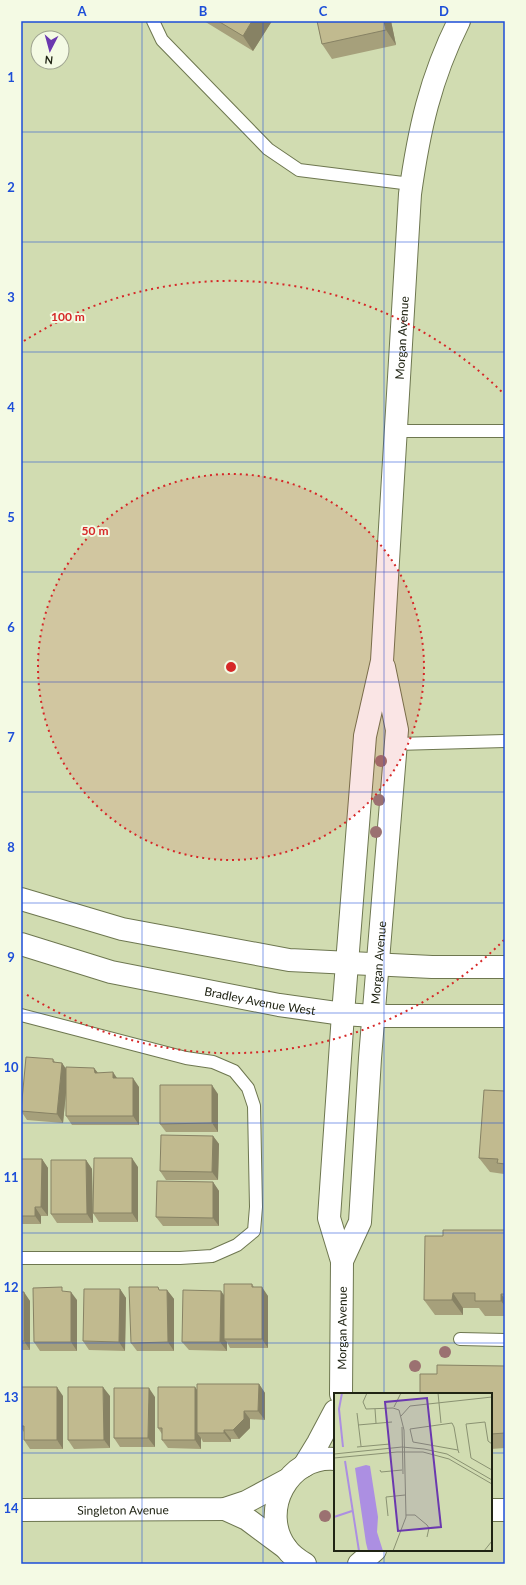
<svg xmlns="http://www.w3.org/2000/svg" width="526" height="1585" font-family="Lato,sans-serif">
  <rect width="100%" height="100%" fill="#d1dcb1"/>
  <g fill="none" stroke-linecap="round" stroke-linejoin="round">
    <defs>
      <path id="service" d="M153,21L162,40L268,149L299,170L411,184
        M396,431H505
        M396,744L505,741
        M21,1015L186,1058L213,1062L234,1071L248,1088L254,1106L256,1207L254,1231L237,1245L212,1256L180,1258H21
        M460,1339L505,1340"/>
      <g id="minor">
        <path id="s1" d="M342,1261L360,1222L370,1058L397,730L384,667"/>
        <path id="s2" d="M341,1394L342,1261L329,1218L343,1014L365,736L382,661L410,194C419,130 430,79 459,21"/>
        <path d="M304,1466L318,1443L335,1411"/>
        <path d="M225,1509L247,1519L286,1548"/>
        <path id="s3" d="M21,1510L225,1509L246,1502L287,1480"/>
        <path d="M491,1510H505"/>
        <path d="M305,1564C298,1560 291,1555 286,1548C259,1511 288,1455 335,1459"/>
        <path d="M359,1564L375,1550"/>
      </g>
      <g id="secondary">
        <path d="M21,899L122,929L289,960L432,967H505"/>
        <path id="s4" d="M21,944L111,972L279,1005L343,1014L374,1016H505"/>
      </g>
    </defs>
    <use href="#service" stroke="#6e7750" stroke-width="14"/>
    <use href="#minor" stroke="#6e7750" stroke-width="24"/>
    <use href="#secondary" stroke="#6e7750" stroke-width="24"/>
    <use href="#service" stroke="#fff" stroke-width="12"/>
    <use href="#minor" stroke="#fff" stroke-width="22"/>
    <use href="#secondary" stroke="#fff" stroke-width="22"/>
  </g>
  <g fill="#9b7171">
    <circle cx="381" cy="761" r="6"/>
    <circle cx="379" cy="800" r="6"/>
    <circle cx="376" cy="832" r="6"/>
    <circle cx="445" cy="1352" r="6"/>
    <circle cx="415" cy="1366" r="6"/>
    <circle cx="325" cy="1516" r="6"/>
  </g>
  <path fill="#a6a07b" d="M204,21H272L253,51Z
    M317,21H391L396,45L332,59L322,44Z
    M53,1059L55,1062L62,1063L66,1069L94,1068L98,1073L117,1078L139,1087V1125H72L66,1116V1092L63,1123L27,1120L21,1111V1108Z
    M505,1091V1174H504L490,1172L479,1158Z
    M218,1094V1132H166L160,1124Z
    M213,1136L219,1144L218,1180H166L160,1171Z
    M21,1159H42L48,1168V1216H41V1224H21Z
    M86,1160L92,1169L93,1223H57L51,1214Z
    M138,1167V1222H99L93,1213Z
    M213,1182L219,1191V1226H163L156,1217Z
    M505,1230V1316H485L479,1308H463V1315H435L424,1300L443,1236Z
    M252,1284L254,1287L268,1296V1348H230L227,1342V1351L189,1350L182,1342L224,1295Z
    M120,1289L126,1298L125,1351L89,1350L83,1341Z
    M167,1290L174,1299V1351H137L131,1343Z
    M21,1292L30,1301V1350H21Z
    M77,1300V1351H40L34,1342Z
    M505,1366V1448L491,1449V1394L437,1374Z
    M259,1384L265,1393V1420L250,1419V1428L239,1439H231V1442H203L201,1438V1449L168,1448L162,1440V1434L158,1428L197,1390Z
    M21,1387L63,1396V1449H30L24,1440V1432L21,1428Z
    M110,1396V1448L74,1449L68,1440Z
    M155,1397V1447H120L114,1438Z"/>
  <path fill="#878264" d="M252,21H272L253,51L243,36Z
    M384,21H391L396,45L386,30Z
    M62,1063L68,1072L63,1123L57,1114Z
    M94,1068L101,1077L95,1073Z
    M113,1072L119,1081L113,1078Z
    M133,1078L139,1087V1125L133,1116Z
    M212,1085L218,1094V1132L212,1123Z
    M213,1136L219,1144L218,1180L212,1172Z
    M132,1158L138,1167V1222L132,1213Z
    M42,1159L48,1168V1216L41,1207Z
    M86,1160L92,1169L93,1223L87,1214Z
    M213,1182L219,1191V1226L213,1218Z
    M35,1207L41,1216V1224L35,1216Z
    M262,1287L268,1296V1348L262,1339Z
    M120,1289L126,1298L125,1351L119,1342Z
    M167,1290L174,1299V1351L168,1342Z
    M221,1291L227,1299L224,1339L227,1342V1351L220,1342Z
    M24,1292L30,1301V1350L24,1341Z
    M71,1292L77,1300V1351L71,1342Z
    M453,1293L463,1308V1315L452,1300Z
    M501,1294L505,1299V1306L501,1301Z
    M259,1384L265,1393V1420L258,1411Z
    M57,1387L63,1396V1449L57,1440Z
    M103,1387L110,1396V1448L104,1440Z
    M195,1387L201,1395L197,1433L201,1438V1449L195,1440Z
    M149,1388L155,1397V1447L148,1438Z
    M244,1411L250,1419V1428L239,1439L233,1430Z
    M224,1430L231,1439V1442L224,1433Z"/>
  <path fill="#c1ba8f" stroke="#878264" d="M218,21H252L243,36Z
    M317,21H384L386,30L322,44Z
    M26,1057L53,1059V1062L62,1063L57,1114L21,1111Z
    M66,1067L94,1068L95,1073L113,1072V1078H133V1116H66Z
    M160,1085H212V1123L160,1124Z
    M484,1090L505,1091V1164L497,1163L498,1159L479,1158Z
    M161,1135L213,1136L212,1172L160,1171Z
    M94,1158H132V1213H93Z
    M21,1159H42L41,1207H35V1216H21Z
    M51,1160H86L87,1214H51Z
    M157,1181L213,1182V1218L156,1217Z
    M443,1230H505V1294H501V1301H475V1293H453L452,1300H424L425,1236H443Z
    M224,1284H252V1287H262V1339H224Z
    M62,1287V1291L71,1292V1342H34L33,1288Z
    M129,1287H158L159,1290H167L168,1342L131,1343Z
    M84,1289H120L119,1342L83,1341Z
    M183,1290L221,1291L220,1342H182Z
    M21,1292H24V1341H21Z
    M437,1365L505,1366V1433L491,1434V1394H420V1374H437Z
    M197,1384H259L258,1411H244V1419L233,1430H224V1433H197Z
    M21,1387H57V1440H24V1426H21Z
    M68,1387H103L104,1440H68Z
    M158,1387H195V1440H162V1428H158Z
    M114,1388H149L148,1438H114Z"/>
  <path fill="none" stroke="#1d4ed8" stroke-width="1" stroke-opacity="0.55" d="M142,21V1564M263,21V1564M384,21V1394M21,132H505M21,242H505M21,352H505M21,462H505M21,572H505M21,682H505M21,792H505M21,903H505M21,1013H505M21,1123H505M21,1233H505M21,1343H505M21,1453H335M491,1453H505M384,1550V1564"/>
  <circle cx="231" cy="667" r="193" fill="#d62828" fill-opacity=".12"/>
  <g fill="none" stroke="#d62828" stroke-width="2" stroke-dasharray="2 4">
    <circle cx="231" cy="667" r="193"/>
    <path d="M504 940A386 386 0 0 1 24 993M24 341A386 386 0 0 1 504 394"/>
  </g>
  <g text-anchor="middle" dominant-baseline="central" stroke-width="4" stroke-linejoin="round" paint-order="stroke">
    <g font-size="12" fill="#202414" stroke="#f4fae4">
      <text stroke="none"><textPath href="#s2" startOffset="1062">Morgan Avenue</textPath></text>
      <text stroke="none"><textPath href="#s1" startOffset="303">Morgan Avenue</textPath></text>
      <text stroke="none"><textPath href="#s4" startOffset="246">Bradley Avenue West</textPath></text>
      <text stroke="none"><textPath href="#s2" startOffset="66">Morgan Avenue</textPath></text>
      <text stroke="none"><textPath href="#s3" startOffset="102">Singleton Avenue</textPath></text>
    </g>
  </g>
  <g transform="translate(334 1393)">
    <rect width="158" height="158" fill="#d1dcb1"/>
    <path d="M32,72L36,73L44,124L43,139L49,158H34L32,150L21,75Z" fill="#ac8fe2"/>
    <path fill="none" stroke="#ac8fe2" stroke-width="2" d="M8,0L5,16L9,54M11,68L25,158M0,124L18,118"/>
    <path fill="none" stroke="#8a9272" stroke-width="1" d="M33,0L29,9L32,16L59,15L65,17M104,0L107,30M60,14L67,0M41,16L42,30M23,20L27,53M67,23L76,13L158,4M24,32L58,29M68,34L69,81M158,51L154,48L151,29L132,31L137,65L158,77M23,54L56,51M124,57L79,49L76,36L118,30L120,34L124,57L125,60M0,61L68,54L90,56L113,61L158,87M0,65L63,59H89L115,66L158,91M46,77L47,79L68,77M72,122H81L93,132L95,135L93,144M54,123L52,104L71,102M59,158L72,124L70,37L65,17M150,158L158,148"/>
    <path fill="#6b38af" fill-opacity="0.15" stroke="#6b38af" stroke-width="2" d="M93,5L107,134L64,138L51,9Z"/>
    <rect width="158" height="158" fill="none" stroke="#202414" stroke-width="2"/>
  </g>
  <circle cx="231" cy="667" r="6" fill="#d62828" stroke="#f4fae4" stroke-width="2"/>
  <g font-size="12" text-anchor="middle" font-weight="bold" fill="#d62828" stroke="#f4fae4" stroke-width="4" stroke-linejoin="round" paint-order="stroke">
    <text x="68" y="321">100 m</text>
    <text x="95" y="535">50 m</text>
  </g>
  <rect width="526" height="1585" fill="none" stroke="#f4fae4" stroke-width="44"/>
  <g transform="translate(50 50) rotate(186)"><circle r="19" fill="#f4fae4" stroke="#9fa491"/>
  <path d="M0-3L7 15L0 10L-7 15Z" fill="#6b38af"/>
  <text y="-6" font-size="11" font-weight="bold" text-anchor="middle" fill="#202414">N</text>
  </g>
  <rect x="22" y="22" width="482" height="1541" fill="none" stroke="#1d4ed8" stroke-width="1.5"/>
  <g font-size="13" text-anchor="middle" font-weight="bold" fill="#1d4ed8">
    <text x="82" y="16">A</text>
    <text x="203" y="16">B</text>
    <text x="323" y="16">C</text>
    <text x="444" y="16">D</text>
    <text x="11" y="82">1</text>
    <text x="11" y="192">2</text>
    <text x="11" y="302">3</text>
    <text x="11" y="412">4</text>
    <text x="11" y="522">5</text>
    <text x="11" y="632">6</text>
    <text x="11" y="742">7</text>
    <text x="11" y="852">8</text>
    <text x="11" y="962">9</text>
    <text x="11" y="1072">10</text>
    <text x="11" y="1182">11</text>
    <text x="11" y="1292">12</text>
    <text x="11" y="1402">13</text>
    <text x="11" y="1513">14</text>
  </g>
</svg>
